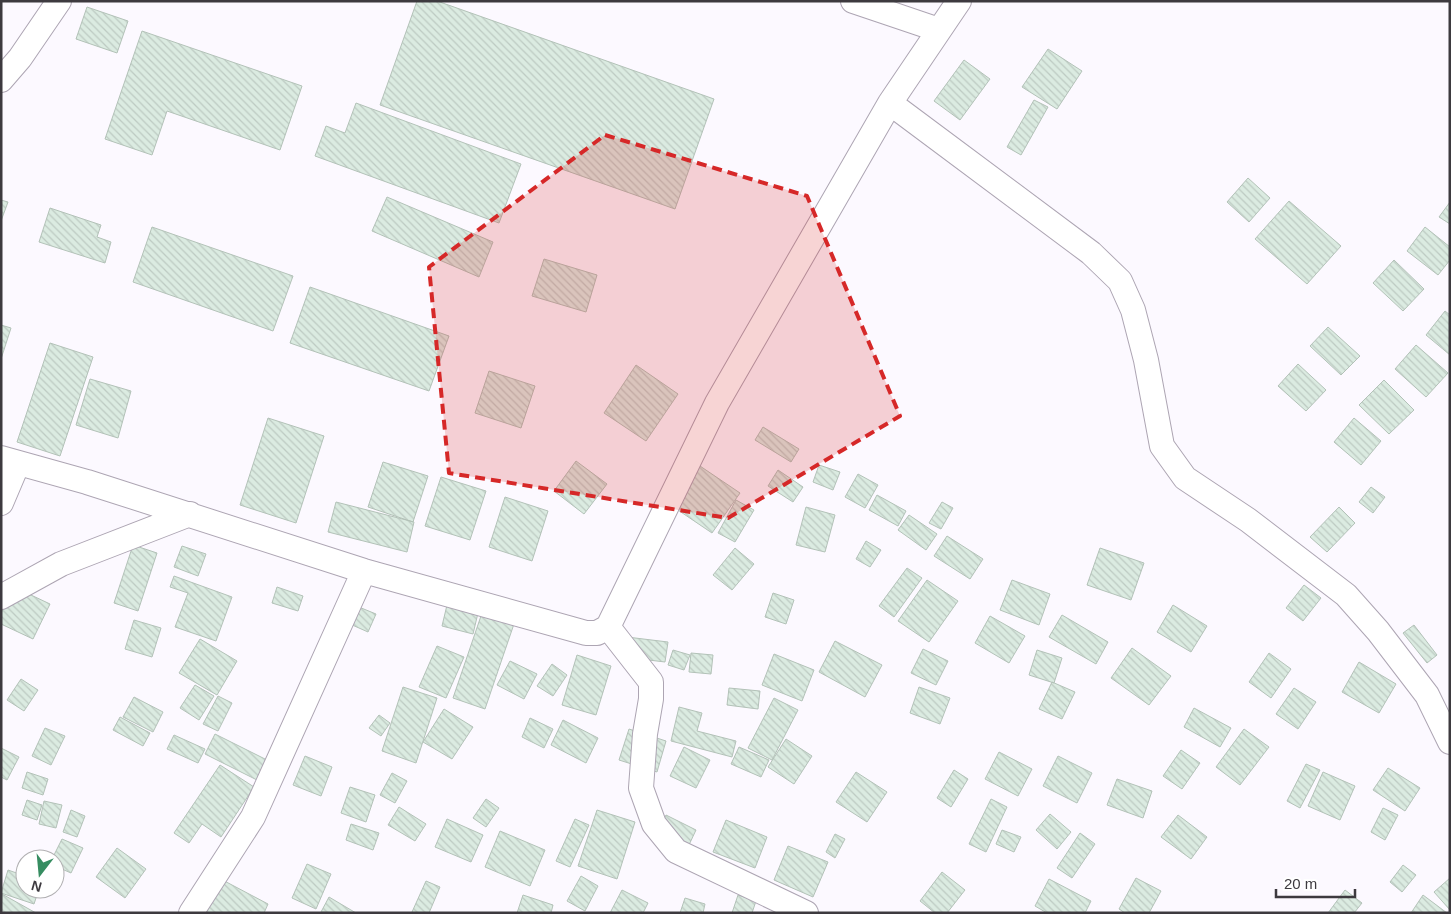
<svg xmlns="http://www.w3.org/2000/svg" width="1451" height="914" font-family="Helvetica,sans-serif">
  <defs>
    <pattern id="building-back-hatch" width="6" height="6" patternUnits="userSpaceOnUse" patternTransform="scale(1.25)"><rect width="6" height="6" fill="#dbebe1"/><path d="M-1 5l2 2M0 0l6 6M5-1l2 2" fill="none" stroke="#bdcac2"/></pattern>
  </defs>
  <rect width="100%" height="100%" fill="#fcf9ff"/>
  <path fill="url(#building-back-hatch)" stroke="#b3c2b8" d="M417,1H437L714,99L675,209L380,105Z
    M87,7L128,21L117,53L76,39Z
    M142,31L302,86L280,150L167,111L152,155L105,139Z
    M1048,49L1082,71L1057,109L1022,87Z
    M964,60L990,79L960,120L934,101Z
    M1034,100L1048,107L1021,155L1007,147Z
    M356,103L521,164L499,223L315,156L326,126L345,133Z
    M1248,178L1270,198L1249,222L1227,202Z
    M387,197L493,242L479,277L372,231Z
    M1,200L8,202L1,221Z
    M1289,201L1341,246L1307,284L1255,239Z
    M1450,202V224L1439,217Z
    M50,208L101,225L97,237L111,242L105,263L39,242Z
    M152,227L293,276L273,331L133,282Z
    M1425,227L1450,247V260L1438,275L1407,251Z
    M544,259L597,275L586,312L532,296Z
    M1394,260L1424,289L1403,311L1373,283Z
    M310,287L449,336L429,391L290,343Z
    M1445,311L1450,315V355L1426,335Z
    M1,325L11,328L1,359Z
    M1328,327L1360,356L1341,375L1310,346Z
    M50,343L93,357L60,456L17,442Z
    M1416,345L1448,373L1426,397L1395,369Z
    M1298,364L1326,390L1306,411L1278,386Z
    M636,365L678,394L646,441L604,413Z
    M489,371L535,386L521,428L475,413Z
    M90,379L131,391L118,438L76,425Z
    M1384,380L1414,410L1389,434L1359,405Z
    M268,418L324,436L296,523L240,505Z
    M1354,418L1381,441L1361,465L1334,442Z
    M763,427L799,449L791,462L755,440Z
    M576,461L607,484L584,514L554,491Z
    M383,462L428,476L413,522L368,507Z
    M697,464L740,493L712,533L669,504Z
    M819,465L840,472L833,490L813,482Z
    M778,470L803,487L793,502L768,486Z
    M858,474L878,485L865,508L845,497Z
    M441,477L486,491L470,540L425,526Z
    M1371,487L1385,497L1373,513L1359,502Z
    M877,495L906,511L898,526L869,510Z
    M505,497L548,511L532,561L489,547Z
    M736,500L754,510L735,542L718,533Z
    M336,502L414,522L407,552L328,532Z
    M942,502L953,508L941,529L929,523Z
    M806,507L835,515L825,552L796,545Z
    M1339,507L1355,523L1327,552L1310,537Z
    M909,515L937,534L926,550L898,530Z
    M947,536L983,559L970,579L934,556Z
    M866,541L881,550L870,567L856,559Z
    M133,545L157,553L138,611L114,603Z
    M182,546L206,554L198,576L174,567Z
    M735,548L754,564L732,590L713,575Z
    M1100,548L1144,563L1131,600L1087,585Z
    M907,568L922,578L894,617L879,606Z
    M174,576L232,597L216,641L175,627L188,593L170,587Z
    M927,580L958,601L929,642L898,621Z
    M1012,580L1050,594L1039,625L1000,610Z
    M1304,585L1321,598L1303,621L1286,608Z
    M14,587L50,604L33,639L1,624V613Z
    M277,587L303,596L298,611L272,603Z
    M773,593L794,600L786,624L765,617Z
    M349,603L376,614L368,632L341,620Z
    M447,605L478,613L473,634L442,626Z
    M1173,605L1207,626L1191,652L1157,632Z
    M483,610L515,621L485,709L453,698Z
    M1062,615L1108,642L1096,664L1049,637Z
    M990,616L1025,636L1009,663L975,643Z
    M134,620L161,628L152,657L125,649Z
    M1414,625L1437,655L1427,663L1403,633Z
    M627,637L668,642L665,662L624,657Z
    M200,639L237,661L217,695L179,673Z
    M835,641L882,665L865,697L819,672Z
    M437,646L464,657L446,698L419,687Z
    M1132,648L1171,676L1149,705L1111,678Z
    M923,649L948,661L936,685L911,673Z
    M673,650L690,655L684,670L668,665Z
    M1037,650L1062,658L1054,683L1029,675Z
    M691,653L713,655L711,674L689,672Z
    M1269,653L1291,669L1271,698L1249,682Z
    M774,654L814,670L802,701L762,685Z
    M577,655L611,666L596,715L562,705Z
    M510,661L537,674L524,699L497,685Z
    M1359,662L1396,684L1379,713L1342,692Z
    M552,664L567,675L553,696L537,686Z
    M21,679L38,690L24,711L7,700Z
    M1052,682L1075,692L1062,719L1039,709Z
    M195,685L214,696L199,720L180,708Z
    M403,687L437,698L416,763L382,751Z
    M919,687L950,698L940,724L910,713Z
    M729,688L760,691L758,709L727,705Z
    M1294,688L1316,702L1298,729L1276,714Z
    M218,696L232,703L218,731L203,724Z
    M134,697L163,712L153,732L123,717Z
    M774,698L798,710L772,760L748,748Z
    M679,707L702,713L697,731L736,741L732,757L671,741Z
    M1194,708L1231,728L1220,747L1184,727Z
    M444,709L473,727L452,759L423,742Z
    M379,715L390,723L381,736L369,728Z
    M120,717L150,733L143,746L113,730Z
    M530,718L553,729L544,748L522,737Z
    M563,720L598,738L586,763L551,745Z
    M45,728L65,736L51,765L32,756Z
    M629,729L666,741L657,772L619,760Z
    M1244,729L1269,747L1240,785L1216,767Z
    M215,734L267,760L257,780L205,754Z
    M174,735L205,749L198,763L167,749Z
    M786,739L812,756L794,784L768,767Z
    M684,747L710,760L696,788L670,776Z
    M739,747L769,760L761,777L731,764Z
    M1,748L19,757L7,780L1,777Z
    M1181,750L1200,763L1182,789L1163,776Z
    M999,752L1032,769L1018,796L985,779Z
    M305,756L332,767L321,796L293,785Z
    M1058,756L1092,773L1077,803L1043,786Z
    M1306,764L1320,770L1300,808L1287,801Z
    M220,765L254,787L221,837L202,824L189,843L174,833Z
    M1388,768L1420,788L1405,811L1373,790Z
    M954,770L968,779L951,807L937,798Z
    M27,772L48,779L43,795L22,788Z
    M856,772L887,792L867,822L836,802Z
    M1323,772L1355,786L1340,820L1308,806Z
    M392,773L407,781L395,803L380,795Z
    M1117,779L1152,791L1143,818L1107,805Z
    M350,787L375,795L366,822L341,813Z
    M486,799L499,808L486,827L473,818Z
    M991,799L1007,807L986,852L969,844Z
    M27,800L42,805L37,820L22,815Z
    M44,801L62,805L56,828L39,824Z
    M399,807L426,824L415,841L388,825Z
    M1383,808L1398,815L1385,840L1371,832Z
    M71,810L85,816L77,837L63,832Z
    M597,810L635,822L617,879L578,866Z
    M1050,814L1071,832L1057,849L1036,830Z
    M666,815L696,830L688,847L658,831Z
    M1178,815L1207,837L1191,859L1161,837Z
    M447,819L483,835L471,862L435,847Z
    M575,819L589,825L570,867L556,861Z
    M726,820L767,837L755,868L713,852Z
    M351,824L379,833L373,850L346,840Z
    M1002,830L1021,837L1014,852L996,844Z
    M500,831L545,850L530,886L485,867Z
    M1080,833L1095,844L1072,878L1057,868Z
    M835,834L845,839L835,858L826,852Z
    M62,839L83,848L71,873L55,866V859H52Z
    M788,846L828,862L813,897L774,880Z
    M117,848L146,869L125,898L96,877Z
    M307,864L331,874L316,909L292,898Z
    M1403,865L1416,875L1402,892L1390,882Z
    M8,870L25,876V889H39L34,904L1,893Z
    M942,872L965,890L947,913H935L920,901Z
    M215,876L268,904L264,913H196Z
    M581,876L598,886L585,911L567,901Z
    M1136,878L1161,891L1149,913H1125L1119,909Z
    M1450,878V910L1434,892Z
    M1049,879L1091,901L1085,913H1047L1035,906Z
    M426,881L440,887L429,913H414L412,912Z
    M622,890L648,903L643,913H610Z
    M1345,890L1362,903L1354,913H1328Z
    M2,894L36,913H1Z
    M523,895L553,905L551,913H517Z
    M738,895L756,901L752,913H732Z
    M1423,895L1447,913H1411Z
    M329,897L356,913L321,912Z
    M685,898L705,904L703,913H680Z"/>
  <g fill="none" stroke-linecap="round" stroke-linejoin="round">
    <defs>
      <path id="minor" d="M853,1L939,30
        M1,80L20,58L59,1
        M890,103L1091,253L1120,281L1133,310L1146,360L1162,446L1185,478L1248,520L1346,595L1378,631L1427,695L1450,742
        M1,458L87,482L364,571L586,633H597L608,627L717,403L890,103L959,1
        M1,503L18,463
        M1,597L61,564L190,514
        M608,627L651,682V699L645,734L641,788L654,824L676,851L806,913
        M191,913L253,817L364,571"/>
    </defs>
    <use href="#minor" stroke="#ada5b3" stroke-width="26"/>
    <use href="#minor" stroke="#fff" stroke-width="24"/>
  </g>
  <path fill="#d62828" fill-opacity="0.2" stroke="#d62828" stroke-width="4" stroke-dasharray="10 6" stroke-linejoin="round" d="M605,135L807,196L900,416L728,518L449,473L429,267Z"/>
  <rect width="1451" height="914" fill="none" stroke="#3d3a3f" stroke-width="5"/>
  <g transform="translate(40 874) rotate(196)"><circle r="24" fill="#ffffff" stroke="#b1b0b2"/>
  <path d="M0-4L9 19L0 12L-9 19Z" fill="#368d61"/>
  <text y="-8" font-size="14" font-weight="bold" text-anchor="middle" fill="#3d3a3f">N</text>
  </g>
  <path d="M1276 889v8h79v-8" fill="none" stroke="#3d3a3f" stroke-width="2.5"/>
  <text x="1284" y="889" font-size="15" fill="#3d3a3f" stroke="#ffffff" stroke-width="4" paint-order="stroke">20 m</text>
</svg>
